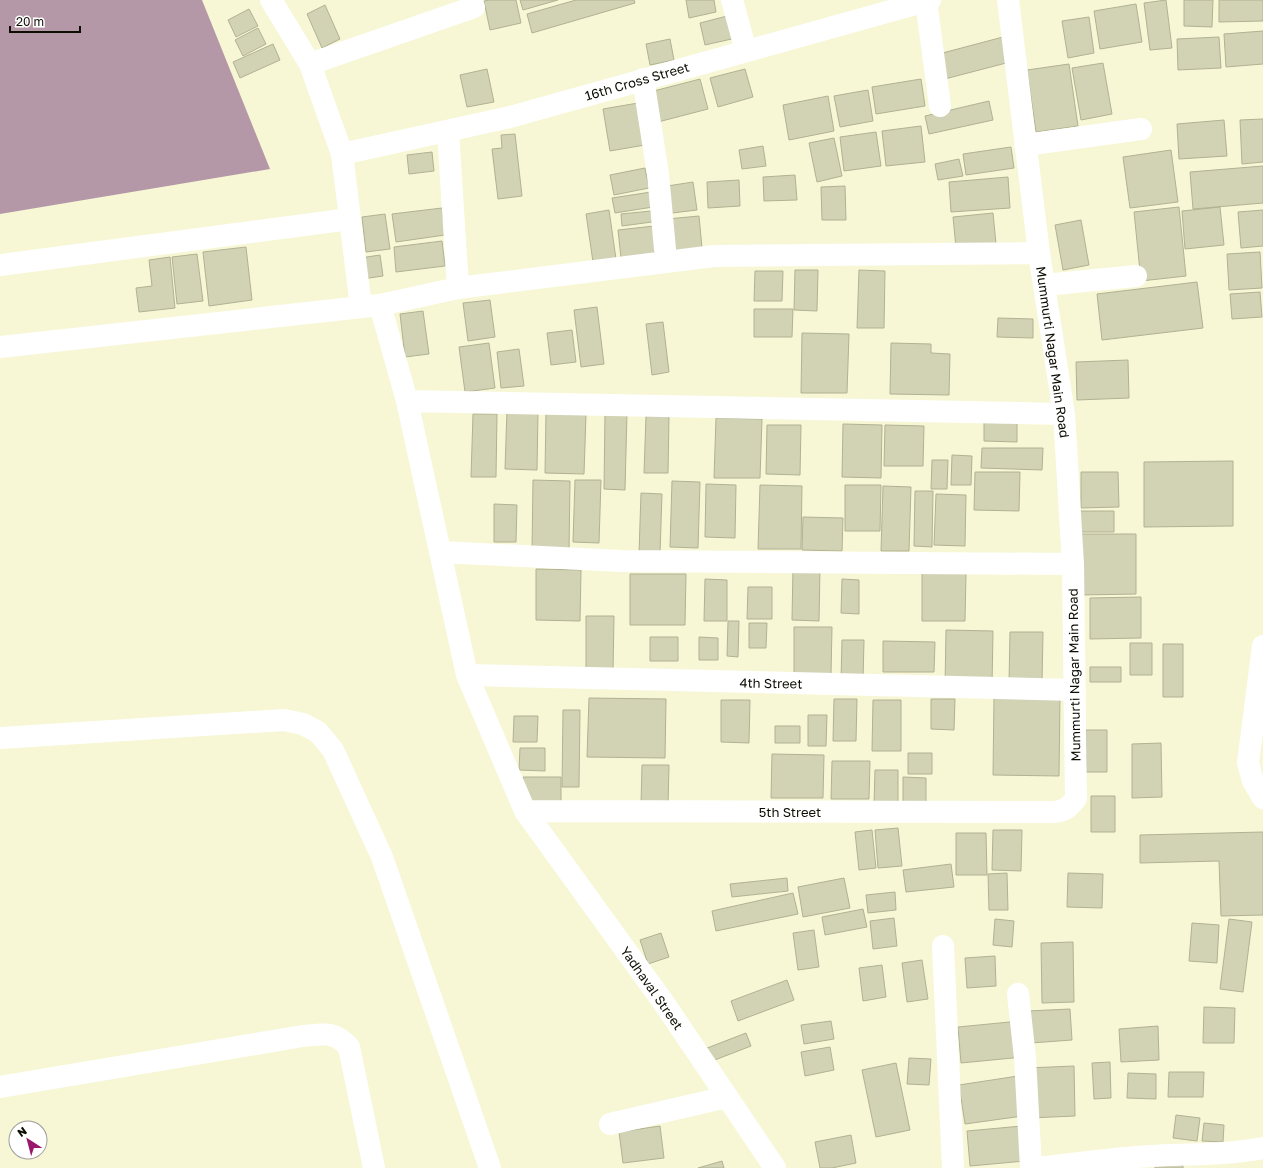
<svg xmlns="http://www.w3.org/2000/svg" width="1263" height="1168" font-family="'Golos Text',sans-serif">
  <rect width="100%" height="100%" fill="#f7f7d6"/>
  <path fill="#b598a7" d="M0,0H202L270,169L0,214Z"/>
  <path fill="#d2d3b5" stroke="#b1b292" d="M490,0H516L521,23L490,30L484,1Z
    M520,0H558L523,10Z
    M576,0H634L635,3L532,33L527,14Z
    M686,0H714L716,12L689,18Z
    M1166,0L1172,48L1150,50L1144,3Z
    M1184,0H1213L1212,27L1184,26Z
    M1219,0H1263V21L1219,22Z
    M1136,4L1142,42L1100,49L1094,11Z
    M325,5L340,39L322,48L307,14Z
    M249,9L258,26L236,37L228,20Z
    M731,15L736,38L705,45L700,23Z
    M1089,17L1094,53L1068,58L1062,21Z
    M258,28L266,44L243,56L235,40Z
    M1263,31V64L1226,67L1224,34Z
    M1003,37L1010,62L941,80L935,55Z
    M1219,37L1221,68L1178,70L1177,39Z
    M670,39L674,60L650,65L646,44Z
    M273,44L280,60L240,78L233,62Z
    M1103,63L1112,114L1081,120L1072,68Z
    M1069,64L1078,126L1036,132L1027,70Z
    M487,69L494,102L467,107L460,75Z
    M745,69L753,97L718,107L710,78Z
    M700,79L708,109L658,122L650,92Z
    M921,79L925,106L876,114L872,87Z
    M868,90L873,121L840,127L834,96Z
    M828,96L834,131L789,140L783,105Z
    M989,101L993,120L929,134L925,116Z
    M638,103L645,145L610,151L603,109Z
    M1263,119V162L1242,164L1240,120Z
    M1224,120L1227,156L1179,159L1177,124Z
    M921,126L925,162L886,166L882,131Z
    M876,132L881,166L844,171L840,137Z
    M515,134L522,196L498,199L492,149L502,148L501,135Z
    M834,138L842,176L817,182L809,143Z
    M763,146L766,166L742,169L739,150Z
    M1011,147L1014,168L966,175L963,154Z
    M1171,150L1178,202L1130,208L1123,157Z
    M432,152L434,171L409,174L407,155Z
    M959,159L963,176L938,180L935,164Z
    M1263,166V203L1193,209L1190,172Z
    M645,168L649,188L614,195L610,175Z
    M795,175L797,200L764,201L763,177Z
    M1008,177L1010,208L951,212L949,182Z
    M739,180L740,206L708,208L707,182Z
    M693,182L697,210L664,214L661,187Z
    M845,186L846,220H822L821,187Z
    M651,192L653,207L615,213L612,198Z
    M1179,207L1186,276L1141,281L1134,212Z
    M1220,207L1224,245L1185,249L1182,211Z
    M442,208L445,235L396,242L392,214Z
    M609,210L616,259L593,262L586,214Z
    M1263,210V246L1241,248L1238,212Z
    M651,211L652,222L622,226L621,214Z
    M993,213L996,244L956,248L953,217Z
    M385,214L390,249L366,252L362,217Z
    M699,216L702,248L669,251L667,219Z
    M1081,220L1089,265L1063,270L1055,225Z
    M654,226L657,254L621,258L618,230Z
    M442,241L445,266L396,272L394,247Z
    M246,247L252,300L209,306L203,252Z
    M1260,252L1262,288L1229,290L1227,254Z
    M197,254L203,301L177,304L172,257Z
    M380,255L383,276L362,279L360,258Z
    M170,257L175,308L139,312L136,288L152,286L149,260Z
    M795,270H818L817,311L794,310Z
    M859,270L885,271L884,328H857Z
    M755,271H783L782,301H754Z
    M1197,282L1203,328L1102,340L1097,294Z
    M1260,292L1262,317L1232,319L1230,294Z
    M490,300L495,337L468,341L463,303Z
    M597,307L604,364L581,367L574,310Z
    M754,309H793L792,337H754Z
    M423,311L429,354L405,357L400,314Z
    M998,318L1033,319V338L997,337Z
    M663,322L669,372L652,375L646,324Z
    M572,330L576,362L551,365L547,333Z
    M802,333L849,334L847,393H801Z
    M489,343L495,388L465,392L459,347Z
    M891,343L931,344V353L950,354L949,395L890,394Z
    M519,349L524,386L501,388L497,352Z
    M1128,360L1129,398L1077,400L1076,362Z
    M507,410L538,411L537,470L505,469Z
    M605,412H627L625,490L604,489Z
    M546,413L586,414L584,474L545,473Z
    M473,414H497L496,477H471Z
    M646,416H669L668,473H644Z
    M716,418L762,419L760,478H714Z
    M984,419L1017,420V442L984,441Z
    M843,424L882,425L881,478L842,477Z
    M767,425H801L800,475L766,474Z
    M885,425L924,426L923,466H884Z
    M982,448H1043L1042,470L981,468Z
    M952,455L972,456L971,485H951Z
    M932,460H948L947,489H931Z
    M1233,461V526L1144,527V462Z
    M975,472H1020L1019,511L974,510Z
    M1081,472H1118L1119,507L1081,508Z
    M533,480L570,481L569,551L532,550Z
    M575,480H601L599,543L573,542Z
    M672,481L700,482L698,548L670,547Z
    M706,484L736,485L735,538L705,537Z
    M760,485L802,486L801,549H758Z
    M845,485H881L880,531H845Z
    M883,486L911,487L909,551H881Z
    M915,491H933L932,547L914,546Z
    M641,493L662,494L660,554H639Z
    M936,494L966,495L965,546L934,545Z
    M494,504L517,505L516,542H494Z
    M1077,511H1114V532H1078Z
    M803,517L843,518L842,551L802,550Z
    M1080,534H1136V594L1080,595Z
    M793,568H820L819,621L792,620Z
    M536,569L581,570L580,621L536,620Z
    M922,572L966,573L965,621H922Z
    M630,574H686L685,625H630Z
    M705,579L727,580V621H704Z
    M842,579L859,580V614L841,613Z
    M748,587H772V619H747Z
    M1141,597V638L1090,639V598Z
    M586,616H614L613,671L586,670Z
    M728,621H739L738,657L727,656Z
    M749,623H767L766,648H749Z
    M794,627H832L831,675H794Z
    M946,630L993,631L992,686H945Z
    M1010,632H1043L1042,682H1009Z
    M650,637H678V661H650Z
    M699,637L718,638V660H699Z
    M842,640H864L863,680H841Z
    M883,641L935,642L934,672H883Z
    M1130,643H1152V675H1130Z
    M1163,644H1183V697H1163Z
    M1090,667H1121V682H1090Z
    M994,696L1060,697L1059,776L993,775Z
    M589,698L666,699L665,758L587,757Z
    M834,699H857L856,741H833Z
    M931,699H955L954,730L931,729Z
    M721,700H750L749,743L721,742Z
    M873,700H901V751H872Z
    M563,710H580L579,787H562Z
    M808,715H827L826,746H808Z
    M514,716H538L537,742H513Z
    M775,726H800V743H775Z
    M1086,730H1107V772H1086Z
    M1161,743L1162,797L1132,798V744Z
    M520,748H545V771L519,770Z
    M908,753H932V774H908Z
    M772,754L824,755L823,798H771Z
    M832,761H870L869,799H831Z
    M642,765H669L668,805L641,804Z
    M875,770H898V805H874Z
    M523,777H561V805L522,804Z
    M903,777L926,778V807H903Z
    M1091,796H1115V832H1091Z
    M898,828L902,866L878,868L875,830Z
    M872,830L876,868L859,870L855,832Z
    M993,830H1022L1021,871L992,870Z
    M1263,832V915L1221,916L1219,861L1140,863V835Z
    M956,833H986L987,875H956Z
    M951,864L954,887L906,892L903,870Z
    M1007,873L1008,910H989L988,874Z
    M1068,873L1103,874L1102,908L1067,907Z
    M787,878L788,891L732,897L730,884Z
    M844,878L850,908L803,917L798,887Z
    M895,892L896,910L868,913L866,895Z
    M793,893L798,914L716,931L712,911Z
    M863,909L867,927L825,935L822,917Z
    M894,918L897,946L873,949L870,921Z
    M995,919L1014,921L1012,947L993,945Z
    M1229,919L1252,922L1243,992L1220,989Z
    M1192,923L1219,925L1217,963L1189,961Z
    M814,930L819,967L798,970L793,933Z
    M661,933L669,957L648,964L640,940Z
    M1073,942L1074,1002L1042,1003L1041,943Z
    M995,956L996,986L967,988L965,958Z
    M922,960L928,999L907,1002L902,963Z
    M882,965L886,997L863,1001L859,968Z
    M787,980L794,1000L738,1021L731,1001Z
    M1204,1007L1235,1008L1234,1043H1203Z
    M1070,1009L1072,1040L1031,1043L1028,1011Z
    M831,1021L834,1039L804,1044L801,1025Z
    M1020,1021L1023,1057L961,1063L958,1027Z
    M1158,1026L1159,1060L1121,1062L1119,1029Z
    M746,1033L751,1046L707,1063L702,1050Z
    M830,1047L834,1070L805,1076L801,1052Z
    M909,1058L931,1059L929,1085L907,1084Z
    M1110,1062L1111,1098L1094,1099L1092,1063Z
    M896,1063L910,1130L876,1137L862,1070Z
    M1074,1066L1075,1116L1029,1118L1027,1068Z
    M1169,1072H1204L1203,1097H1168Z
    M1128,1073L1156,1074V1099L1127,1098Z
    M1018,1076L1023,1116L965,1124L959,1085Z
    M1176,1115L1200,1118L1197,1141L1173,1138Z
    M1204,1123L1224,1125L1223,1142L1202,1141Z
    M660,1126L664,1158L623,1163L619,1132Z
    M1022,1126L1025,1161L970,1166L967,1131Z
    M851,1135L856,1163L832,1168H820L815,1142Z
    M722,1161L724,1168H698Z
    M1155,1165H1183V1168H1155Z"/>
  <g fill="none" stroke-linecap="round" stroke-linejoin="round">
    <path stroke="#fff" stroke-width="22" d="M271,0L310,64L342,154L361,307
      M732,0L746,51
      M926,1L940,106
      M310,64L474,7
      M643,79L658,174L665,249
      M448,131L458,288
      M1025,145L1141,129
      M342,154L510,117L930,0
      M0,265L350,219
      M1044,285L1136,276
      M380,305L407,401L467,675L525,811L666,1006L775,1168
      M0,347L380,305L458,288L714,256L1039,253
      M407,401L1064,414
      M441,552L621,561L1073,564
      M1263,646L1248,763L1253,781L1263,798
      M467,675L1075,690
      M0,738L284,720L303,724L318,732L333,750L382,857L490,1168
      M525,811L1054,812C1065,811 1070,807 1076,798L1073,564L1064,414L1039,253L1008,0
      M943,946L953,1168
      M1018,994L1025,1058L1031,1168
      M0,1087L303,1036C324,1034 334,1031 349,1047L374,1168
      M610,1124L727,1097
      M1036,1168C1074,1164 1113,1158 1151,1156C1189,1154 1226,1155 1263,1148"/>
  </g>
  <g text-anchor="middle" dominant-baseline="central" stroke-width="4" stroke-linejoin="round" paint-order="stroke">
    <g font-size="13" fill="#0c0c03" stroke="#fff">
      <text transform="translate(637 81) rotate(-16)">16th Cross Street</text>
      <text transform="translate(1053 352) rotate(82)">Mummurti Nagar Main Road</text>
      <text transform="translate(1074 675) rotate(-91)">Mummurti Nagar Main Road</text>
      <text transform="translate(771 683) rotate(1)">4th Street</text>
      <text x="790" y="812">5th Street</text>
      <text transform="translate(652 988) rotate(55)">Yadhaval Street</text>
    </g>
  </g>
  <g transform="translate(28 1140) rotate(324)"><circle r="19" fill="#ffffff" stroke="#9e9e9a"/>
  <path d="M0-3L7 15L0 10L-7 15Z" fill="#99176d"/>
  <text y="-6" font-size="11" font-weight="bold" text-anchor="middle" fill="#0c0c03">N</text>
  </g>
  <path d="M10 26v6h70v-6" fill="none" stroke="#0c0c03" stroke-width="2"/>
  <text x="16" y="26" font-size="12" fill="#0c0c03" stroke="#ffffff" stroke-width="3" paint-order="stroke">20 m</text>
</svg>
